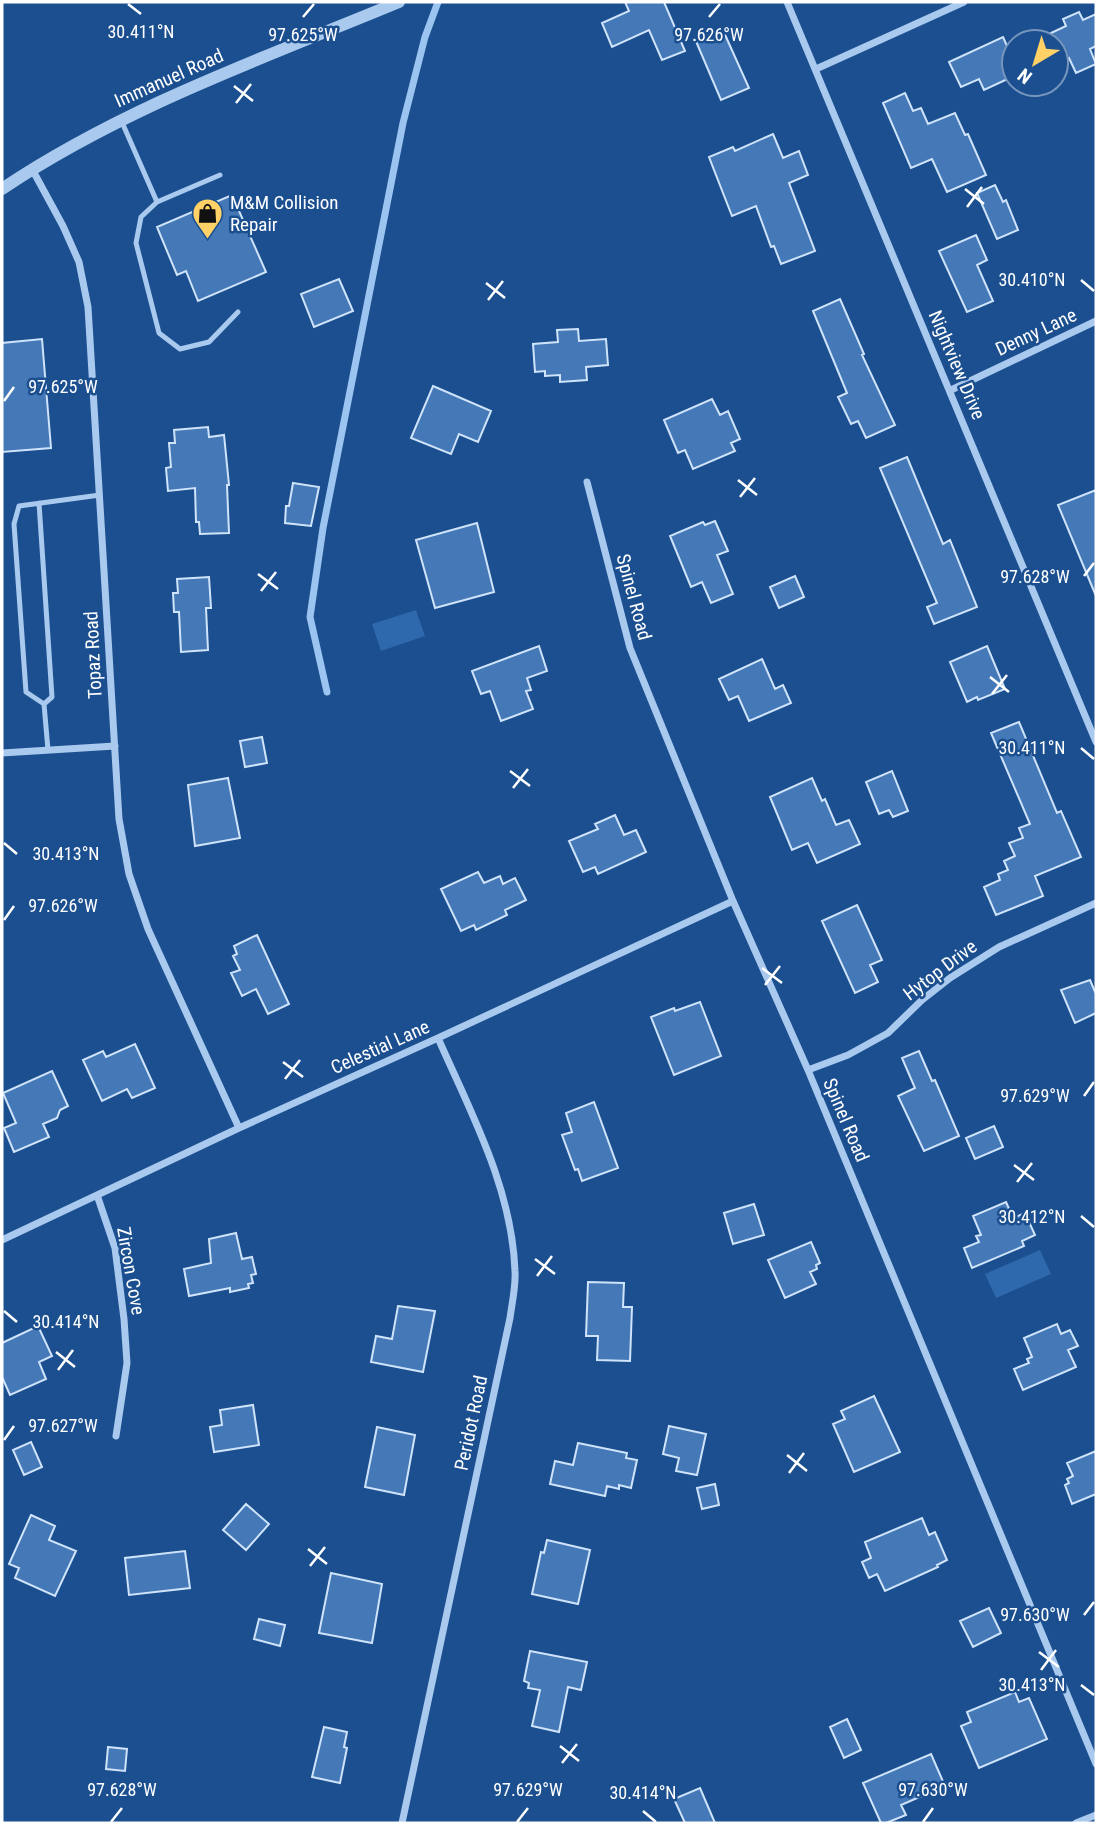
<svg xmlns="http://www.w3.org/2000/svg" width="1098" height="1825" font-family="'Roboto Condensed',sans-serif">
  <rect width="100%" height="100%" fill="#1b4f8f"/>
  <path fill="#2e69ad" d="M416,610L425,636L381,651L372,624Z
    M1040,1250L1051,1274L996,1298L985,1274Z"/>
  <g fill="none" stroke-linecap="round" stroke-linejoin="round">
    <path stroke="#9cc4f0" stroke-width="7" d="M327,692L310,617L323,528L403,123L425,37L438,2"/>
  </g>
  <path fill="#4478b7" stroke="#cfe3fa" stroke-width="2" d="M625,2H664L685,51L662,60L649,30L612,47L602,23L629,11Z
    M1079,12L1083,20L1096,14V46L1090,49L1096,64L1076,73L1069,58L1064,61L1051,33L1066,26L1063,19Z
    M722,28L749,88L721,100L695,39Z
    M1003,37L1014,62V76L984,90L979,79L961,87L949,62Z
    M905,93L913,111L921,108L928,124L955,113L965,135L968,134L986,175L947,192L932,159L911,168L883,103Z
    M773,134L783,158L799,151L808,175L789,183L815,251L781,264L774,246L771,247L756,206L732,216L709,157L733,147L735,151Z
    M995,185L1003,202L1006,200L1018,230L997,239L977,193Z
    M232,195L266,272L198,301L186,271L177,275L157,227Z
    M976,235L987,260L977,265L993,301L967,312L939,251Z
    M339,279L353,311L314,327L301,294Z
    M840,299L864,354L862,355L895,425L866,438L858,421L851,424L838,397L847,393L813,311Z
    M578,329L579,341L606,339L608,365L586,367L587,380L560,382V375L545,376V371L535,372L533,344L558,342L557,330Z
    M42,339L51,448L2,452V343Z
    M433,386L491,411L478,442L459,434L451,454L411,438Z
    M712,399L720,415L728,411L740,439L731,443L735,451L693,469L685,450L678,453L664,420Z
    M208,427L209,437L224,435L229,485H227L229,533L200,534L199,522H196L195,488L168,491L166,468L171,467L169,443H175L174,430Z
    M907,457L943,544L950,540L977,607L934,624L927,607L937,603L880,468Z
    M293,483L319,487L311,526L285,523L286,506H289Z
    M1096,490V596L1058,505Z
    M715,521L728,551L717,555L733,594L711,603L702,582L691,587L670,536L703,522L705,525Z
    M477,523L494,592L435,608L416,540Z
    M795,576L804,597L779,608L770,587Z
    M209,577L211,608H206L208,650L181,652L179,612H174L173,593H178L177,579Z
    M539,646L547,671L527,678L531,690L526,691L533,709L501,721L490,691L481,694L472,671Z
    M987,646L1005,689L978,700L977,697L967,702L950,662Z
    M762,659L775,689L783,685L791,703L749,721L738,696L729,700L719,679Z
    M1019,722L1057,813L1061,811L1081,857L1035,876L1043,896L996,915L984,887L1000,880L998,874L1008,870L1004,861L1015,856L1009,843L1023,838L1019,828L1030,824L991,733Z
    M262,737L267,763L245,767L240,741Z
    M892,771L908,811L893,817L889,810L879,814L866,782Z
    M228,778L240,838L195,846L188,785Z
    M812,778L822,801L825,799L836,825L849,820L860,844L817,863L808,843L792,850L770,797Z
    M615,815L624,835L636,830L646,852L598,874L595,867L583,872L569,841L598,829L595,824Z
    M478,872L484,883L500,876L503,884L515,878L526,900L505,910L507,915L476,930L474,925L461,931L441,889Z
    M857,905L882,960L870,965L878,982L855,993L822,921Z
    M257,935L289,1004L268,1014L256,989L242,996L231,973L240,970L233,956L237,954L234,946Z
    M1090,980L1096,994V1013L1075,1023L1061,990Z
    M700,1002L721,1056L674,1075L651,1017L674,1008L675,1011Z
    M135,1044L155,1088L132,1098L127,1089L102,1101L83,1060L103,1051L106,1057Z
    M919,1051L932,1081L935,1080L959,1136L924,1151L898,1096L915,1088L902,1058Z
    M52,1071L68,1106L60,1110L57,1118L43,1124L49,1137L14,1152L4,1128L16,1123L3,1093Z
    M594,1102L618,1168L582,1181L578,1169L575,1170L562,1135L572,1132L566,1113Z
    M994,1126L1003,1147L975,1159L966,1138Z
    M1006,1202L1013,1218L1025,1213L1035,1235L1022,1241L1024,1246L972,1268L964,1248L979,1242L976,1236L981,1235L973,1216Z
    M754,1204L764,1235L733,1244L724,1213Z
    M236,1233L242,1259L252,1257L256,1274L251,1275L253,1283L248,1284L249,1288L230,1292V1288L189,1296L184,1269L211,1263L209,1239Z
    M811,1242L820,1263L816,1265L817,1269L810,1272L816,1284L785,1298L768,1260Z
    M588,1282L624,1283L623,1307H632L630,1361L597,1360L598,1336H586Z
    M398,1306L435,1311L423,1372L371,1362L376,1336L392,1339Z
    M1057,1324L1061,1334L1070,1330L1078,1346L1068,1350L1076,1367L1023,1390L1014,1369L1029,1363L1027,1359L1032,1357L1024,1338Z
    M38,1326L52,1356L39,1362L46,1379L10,1395L2,1377V1343Z
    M874,1396L900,1452L854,1472L833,1424L845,1419L841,1411Z
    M253,1405L259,1445L214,1452L210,1427L222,1425L220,1410Z
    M669,1426L706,1434L697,1475L676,1471L679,1458L663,1454Z
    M377,1427L415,1435L404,1495L365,1487Z
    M31,1442L42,1467L24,1475L13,1450Z
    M578,1443L627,1453L626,1458L637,1460L631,1488L619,1485V1489L607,1486L605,1496L550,1484L555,1461L573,1465Z
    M1096,1451V1494L1072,1504L1065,1485L1069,1483L1067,1479L1073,1476L1067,1463Z
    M715,1484L719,1505L702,1509L697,1488Z
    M246,1504L269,1524L246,1550L223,1530Z
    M31,1515L55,1526L49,1540L76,1551L55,1596L15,1578L19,1568L9,1564Z
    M922,1518L929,1535L935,1532L947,1560L937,1565L938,1567L885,1591L877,1574L869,1578L862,1562L871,1558L865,1542Z
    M547,1540L590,1550L578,1604L532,1594L541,1552L544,1553Z
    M185,1551L190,1588L129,1595L125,1558Z
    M331,1573L382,1584L372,1643L319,1633Z
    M989,1608L1001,1633L973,1647L960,1621Z
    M259,1619L285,1625L280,1646L254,1639Z
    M530,1651L587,1662L581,1690L568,1687L559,1732L532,1726L540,1690L528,1688L529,1683L524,1681Z
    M1015,1692L1019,1702L1029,1698L1047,1739L979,1768L961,1726L971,1722L967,1712Z
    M847,1719L861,1750L844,1758L830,1727Z
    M324,1727L347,1732L344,1747L347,1748L340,1783L312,1777Z
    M108,1747L127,1749L125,1771L106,1769Z
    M931,1754L945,1786L901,1805L906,1815L886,1823H881L863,1783Z
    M700,1788L715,1823H685L674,1799Z"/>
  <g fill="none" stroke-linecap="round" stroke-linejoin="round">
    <path stroke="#a9c9ee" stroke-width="5" d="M121,120L157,202
      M220,175L157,202L141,217L136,243L159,333L180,349L209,342L238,312
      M39,503L52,697L44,704
      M44,704L26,692L14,524L19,506L100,495
      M44,704L48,750"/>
    <path stroke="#a9c9ee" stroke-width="7" d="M787,2L1096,742
      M816,69L964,2
      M32,169L63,226L79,262L88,307L119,819L129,874L148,929L239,1128
      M951,390L1096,321
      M587,482L630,648L733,901L808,1070L1096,1764
      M2,753L115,746
      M808,1070L848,1055L888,1033L922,1000L950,978L999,947L1096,903
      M97,1195L115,1248L124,1319L127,1363L116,1436
      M2,1240L239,1128L438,1038L733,901
      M402,1823L510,1318C512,1303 516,1286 515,1271C512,1188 471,1113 438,1038
      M1076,1823L1096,1815"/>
    <path stroke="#a9c9ee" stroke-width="12" d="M2,189C124,107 264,58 399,2"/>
  </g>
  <path fill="none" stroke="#fff" stroke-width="2.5" d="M128,4L141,14M303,17L314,4M709,17L720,4M234,86L253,101M236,103L251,84M965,189L984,204M967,207L982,187M1081,280L1094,291M486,283L505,298M488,300L503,281M4,401L14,387M738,480L757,495M740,497L755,478M258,574L278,589M1084,576L1094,563M261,591L276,572M990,677L1009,692M992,694L1007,675M1081,748L1094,759M510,771L530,786M513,788L528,769M4,843L17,854M4,920L14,906M762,968L782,983M765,985L780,966M283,1062L303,1077M285,1079L300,1060M1084,1096L1094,1082M1014,1165L1034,1180M1017,1182L1032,1163M1081,1216L1094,1227M535,1259L555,1274M537,1276L552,1256M4,1311L17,1322M56,1352L75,1367M58,1370L73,1350M4,1440L14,1426M787,1455L807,1471M789,1473L804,1453M308,1549L327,1564M310,1566L325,1547M1084,1615L1094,1602M1039,1652L1059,1667M1041,1670L1056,1650M1081,1685L1094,1695M560,1746L579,1761M562,1763L577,1744M643,1811L656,1822M111,1822L122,1808M517,1822L528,1808M923,1822L933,1808"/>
  <defs>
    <symbol id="shop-pin" viewBox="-11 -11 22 30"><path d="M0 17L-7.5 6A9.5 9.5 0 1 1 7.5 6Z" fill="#ffd166" stroke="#1b4f8f"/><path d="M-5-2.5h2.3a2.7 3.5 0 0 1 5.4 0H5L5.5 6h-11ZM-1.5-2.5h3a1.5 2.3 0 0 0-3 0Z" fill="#111"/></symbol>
  </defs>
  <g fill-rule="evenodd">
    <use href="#shop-pin" x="190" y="196" width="35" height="47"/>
  </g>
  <g text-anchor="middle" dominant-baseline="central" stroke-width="5" stroke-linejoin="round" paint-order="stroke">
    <g font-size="19" fill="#fff" stroke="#1b4f8f">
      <text transform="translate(169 78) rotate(-24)">Immanuel Road</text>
      <text transform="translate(1036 332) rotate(-25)">Denny Lane</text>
      <text transform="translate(957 365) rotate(67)">Nightview Drive</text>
      <text transform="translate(634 597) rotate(75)">Spinel Road</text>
      <text transform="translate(93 655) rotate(-93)">Topaz Road</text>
      <text transform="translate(940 970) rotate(-37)">Hytop Drive</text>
      <text transform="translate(380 1047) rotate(-24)">Celestial Lane</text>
      <text transform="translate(846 1120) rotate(67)">Spinel Road</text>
      <text transform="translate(131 1271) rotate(80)">Zircon Cove</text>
      <text transform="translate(471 1423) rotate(-78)">Peridot Road</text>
    </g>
    <g font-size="19" fill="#fff" stroke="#1b4f8f" text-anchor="start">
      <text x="230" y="202">M&amp;M Collision<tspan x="230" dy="22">Repair</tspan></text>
    </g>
  </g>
  <g font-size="18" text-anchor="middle" fill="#fff" stroke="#1b4f8f" stroke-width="5" stroke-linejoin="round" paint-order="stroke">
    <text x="141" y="38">30.411°N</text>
    <text x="303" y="41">97.625°W</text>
    <text x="709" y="41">97.626°W</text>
    <text x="1032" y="286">30.410°N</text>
    <text x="63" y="393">97.625°W</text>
    <text x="1035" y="583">97.628°W</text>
    <text x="1032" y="754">30.411°N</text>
    <text x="66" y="860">30.413°N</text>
    <text x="63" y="912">97.626°W</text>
    <text x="1035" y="1102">97.629°W</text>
    <text x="1032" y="1223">30.412°N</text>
    <text x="66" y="1328">30.414°N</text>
    <text x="63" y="1432">97.627°W</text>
    <text x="1035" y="1621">97.630°W</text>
    <text x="1032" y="1691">30.413°N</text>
    <text x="122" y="1796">97.628°W</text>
    <text x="528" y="1796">97.629°W</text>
    <text x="933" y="1796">97.630°W</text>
    <text x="643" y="1799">30.414°N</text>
  </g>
  <rect width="1098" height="1825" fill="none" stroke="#ffffff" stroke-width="7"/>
  <g transform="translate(1035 63) rotate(218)"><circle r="33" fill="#1b4f8f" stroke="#7695bc" stroke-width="2"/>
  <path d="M0-5L12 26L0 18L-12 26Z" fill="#ffd166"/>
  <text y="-10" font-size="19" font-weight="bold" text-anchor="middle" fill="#ffffff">N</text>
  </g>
</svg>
